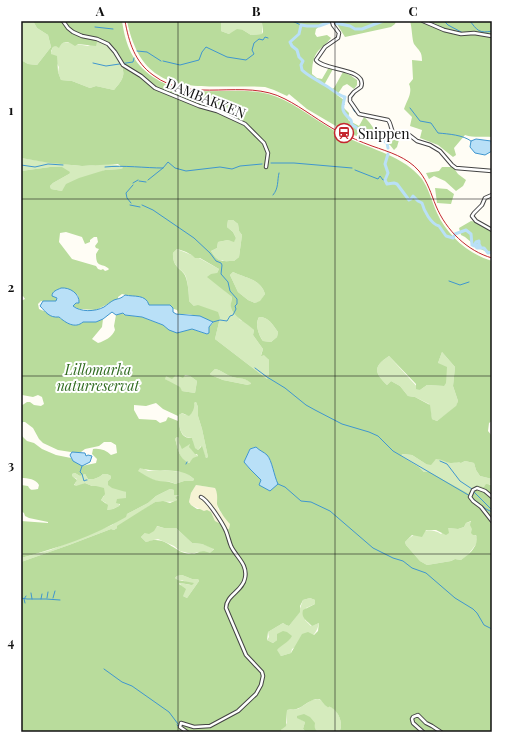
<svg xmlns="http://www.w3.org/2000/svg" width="513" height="753" font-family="'Playfair Display',serif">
  <rect width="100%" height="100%" fill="#fffdf5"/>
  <path fill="#f6f3d4" d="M196,485L215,488L218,495L217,503L218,509L230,524L229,529L224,531L221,524L215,521L211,512L204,511L191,505L189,502L191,493Z"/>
  <path fill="#d5ebbd" d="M21,21H33L37,28L48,35L51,47L37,65L28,64L21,60Z
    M221,21H258L262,23V34L251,35L243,30L229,34L221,31Z
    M99,41C109,45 126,65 123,76C122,81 117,86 114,90L96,86L90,88L72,81L61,80L58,72L59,67L51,54V52L53,47L64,42L88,46Z
    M21,158C41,161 60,164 80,166C94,167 112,160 123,168L120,169L105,170L62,191L51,189L50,186L53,183L69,174L50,167L21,171Z
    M228,220H233L238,224L239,231L242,235L239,257L234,261C222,261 218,263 211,251L217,248L218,242L228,240L234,241L236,238L233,232L227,227Z
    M177,249L199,258L219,269L217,273L225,291L232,297L231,306L240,320L248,323L254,330L253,335L263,349L261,355L264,354L269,360V375L267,379L215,339L220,318L194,306L189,301C189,294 188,284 186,277C184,269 172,269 173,253Z
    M233,272C245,278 261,279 265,294L260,302L255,303L248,300L238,292L230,275Z
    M259,317C269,317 272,324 278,332L277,337L271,342L263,341C258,334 255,325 259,317Z
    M442,352L455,367L453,386L458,401L456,407L437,421L432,419L429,404L415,397L408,396L400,386L391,381L387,385C373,372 374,366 389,356L420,390L427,385L444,386L438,363Z
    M215,369C221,370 225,374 230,376C239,380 242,376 252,383L251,385H248L223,380L211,375L210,374Z
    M176,375L190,376L197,381L195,393L182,391L165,379V376Z
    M196,402L198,407V416L202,429L208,457L206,458L201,446L198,450L194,448L192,438C179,438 179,425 179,415L182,413C191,419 194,410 194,403Z
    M177,437L179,438L181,447H185L186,445L190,444L191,449L198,456L188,463C178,458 178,447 175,439Z
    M401,454L412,455L426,464L436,459H442L450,463L456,462L461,463L465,461L474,463L476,470L480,476L492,479V485L490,484L484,487L477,485L469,495L424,472L419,467L401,457Z
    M140,467L148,471L160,470L185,472L194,479L193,481H184L175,484C170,481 168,482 162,482C153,481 145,476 137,471Z
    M75,473L80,476L85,474L88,479C93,480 99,478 103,474H107L111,476V478L108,481L126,492V498L119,504V506L113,509L107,510L106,503L101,500L104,496L92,486L85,483L77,487L74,486L77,479L71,476L72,474Z
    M170,489L174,490V495H179L175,497L177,500C170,504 163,500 155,502L114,530L111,529L69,545L21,562V558L50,550L112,525L127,514L148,503L156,496Z
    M473,521L475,534L478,539L477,543L467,556L461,560L455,559L451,561L427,565L420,561L406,545L405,542C415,532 429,526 441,534L448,528L458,529L464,527L466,523Z
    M156,526L164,528H176L192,543L202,544L214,548L210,554L198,552L192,554L180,551L174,546L158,539L146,542L141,537L145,533Z
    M182,575L192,579H198L199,581L187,598L183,596L180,583L191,585L182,580H178L175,578L177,576Z
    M310,598L315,600V604L306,608L305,620L311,626L319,623C316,638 305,642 292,649L291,653L281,656L276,650L279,647L277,640L273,643L267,640L269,637L268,632L283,623L286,625L289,626L298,614L303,600Z
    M318,699C322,700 322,702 325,705C329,708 326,705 331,707C339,711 344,725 339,732H319L297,716V717L305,722L303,729L306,732H281V730L287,723V710L298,709L312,700Z"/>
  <path fill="#b9dc9c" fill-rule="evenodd" d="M33,21H122C126,46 132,62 153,77C194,106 242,78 284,100C306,111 325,127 346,137C372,150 404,156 422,179C429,189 432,202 437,213C447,235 468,254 492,261V421L489,423L488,431L492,436V479L480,476L476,470L474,463L465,461L461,463C457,462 454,463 450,463C445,462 442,459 436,459L431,465L426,464L412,455L402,454L401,456L419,467L424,472H429L469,494L471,490L477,485L484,487L486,484L492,485L491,545L492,732H339C344,725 339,712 332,708C327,705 330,709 326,706C323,704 322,700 319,699C312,698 305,705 299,708C296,710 291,709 287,710L286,726L281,730V732H21V562L69,545L111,529L114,530L117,528V526L155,502L163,501L170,503L177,500L175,497L179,495H174V490L170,489L156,496L148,503L127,514L126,517C94,536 57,548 21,558V521L48,523V522L29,518L25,516L24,513L21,511V485L28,486C30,491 33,490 38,489L39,485C36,479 28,478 21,478V435L27,441L34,443L42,449L56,455L71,458L73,461H76L82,466L96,463L97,459L92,454L93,449C100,448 106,450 111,455L117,453L116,445L111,442H104L99,446L85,449L81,452L77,453L58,450L43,443L39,439L33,428L25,422H22L21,430V406L27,402H30L34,405L41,406L44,404L42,397L38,395L33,397L22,395L21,394V301L25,299L23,296L21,297V171L50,167H62L70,172L69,174L53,183L50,186L51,189L62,191L66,184L79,178L105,170L120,169L123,168L118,164L82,166L50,163L21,158V60L28,64L37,65L51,47L48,35L37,28ZM99,41C110,45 126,65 123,76C122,81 117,86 114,90L96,86L90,88L72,81L61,80L58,72L57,56L51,54V51L53,47L56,46L59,48C63,39 69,42 75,46L78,44L96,46L97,42ZM228,220H233L238,224L239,231L242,235L239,257L234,261C222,261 218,263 211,251L217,248L218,242L228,240L234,242L236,238L233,232L227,227ZM66,232L82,237L85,244L90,242V240L94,237H97L98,242L95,246L96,248L99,249L96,254C96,269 102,262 109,269L108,270L105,271L103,269L101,270L98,269L96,266L72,259L59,242L60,233ZM177,249C182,250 192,254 195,258H200L219,269L217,273L211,274L207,277L232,297C232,301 230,304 231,307C233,317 247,323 254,330L253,335L263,349L261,356L264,355L269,360V375L267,379L215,339L220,318L218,312L198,305L194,306L189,301C189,294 188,284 186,278C184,269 172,269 173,253ZM233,272C245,278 261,279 265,294L260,301L255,303L248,300L238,292L230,275ZM59,289L78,295L79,301L73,306L79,309L96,310L118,299V297L122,294L130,296H135L149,305H168L174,309L177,310L179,315H181C188,311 206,319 213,323L209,327L207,334L192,329L185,330H169L163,325L142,317L125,315L122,313L116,315L114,326L115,330C112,337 105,341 98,343L92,339L102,327L103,319L96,322L61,319C57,315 46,312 39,309L38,304L41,301L50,302L56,301L57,290ZM259,317C269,317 272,324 278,332L277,337L271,342L263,341C258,334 255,324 259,317ZM442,352L455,367L453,386L458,401L456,406L437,421L432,419L430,405L415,397L408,396L400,386L391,381L387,385C373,372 374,366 389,356L416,384V389L420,390L427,385L444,386L446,383L447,367L438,363ZM215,369C221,370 225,374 230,376C239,380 242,376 251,383V384L248,385L223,380L211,375L210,374ZM176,375L183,378L185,375L190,376L197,381L195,393L182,391L180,387L165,379L166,376L172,379ZM196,402L198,407V416L202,429L208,457L206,458L202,446L198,450L195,448L192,438C179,439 179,425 179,415L182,413L189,416C193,413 195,407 194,403ZM156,403L163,409L178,416V421L168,417L166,421L160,423L156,420L139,419L134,410V405L146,406ZM177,437L179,438V443L182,449L190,444L189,447L195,454H197L198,456L193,458L189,463C178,458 178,447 175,439ZM256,447L260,451L263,453L272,466V472L277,484L259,485L261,480L250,469L244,462L250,449ZM140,468C157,474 180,465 194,479L193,481H184L175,484C170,481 165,482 159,481C150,479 145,475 138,471ZM75,473L80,476L85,474L88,479C93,480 99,478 103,474H107L111,476V478L108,481V485L112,488L126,492V498L117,499L116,503L120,504L119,506L113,509L107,510L108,505L101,500L105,494L104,488L96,486H92L85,483L76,486L74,485L77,480L72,476V474ZM196,485L215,488C218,494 217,498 217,504C218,509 226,520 230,524L229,529L224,531L221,524L215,521L211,512L207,510L204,511L200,509H197L191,505L189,502L191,493ZM471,521L470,525L472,529L471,533L473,535H476C480,545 469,555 461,560L455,559L451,561L427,565L420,561L406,545L405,542L412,535L422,537L426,530H436L446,535L449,533L448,528L458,529L464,527L466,523ZM157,526L164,528H176L192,543L202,544L214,549L210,553C199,548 198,555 189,554C172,551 165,534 146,542L141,537L145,533L149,534L154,531ZM182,575L192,579H198L199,581L187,598L183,596L186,589L179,584L180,583L192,585L194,583L178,580L175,578L177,576ZM310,598L315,600V604L303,610C301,618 306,620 312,626L319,623L318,631L314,635L308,632L302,634L291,653L281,656L277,650C281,645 288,643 292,636L287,632L283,631L277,634V640L273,643L267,640L268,632L283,623L286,625L289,626L300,612V606L303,600Z
    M127,21H221V31L229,34L237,29L243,30L251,35L262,34L263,32L262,23L258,21H331L329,24H323L316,29L315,34L317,37L327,35L331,38C327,43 323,46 319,50C313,56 312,66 312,74L317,78L322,79L329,67L333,69L324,85L332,89L334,88L343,72L350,75L357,80V85L354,89L347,84L343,86L337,95L344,100L342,106L349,113L348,120L359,126L364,117C376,126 379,149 398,138L399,140L397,147L394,150L390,145L385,143L353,135L346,132L307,109L289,94L287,96L274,90L265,87C201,83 144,103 127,21Z
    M335,21H396L395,24L391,27L345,37Z
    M410,21H492V137C483,136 474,138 465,135L454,148L456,155L453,157L438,145L420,138L422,130L410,126L412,117L404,109C407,100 413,93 409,84L413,79L412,60L422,61C422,51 419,51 414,44C412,40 412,27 410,21Z
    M442,167H453L458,174L466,180L463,186L456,191L445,181L434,176L429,179L426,173L439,171Z
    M435,188L447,189L454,194L451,204L437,203Z
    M471,221L477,222L492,231V254L478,248L465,237L461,235L459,228Z
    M304,714L310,717L315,723C314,728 315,730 319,732H306L303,729L305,722L297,718V716Z"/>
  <path fill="#b9e0f7" stroke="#3f96cf" d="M476,139L491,141L492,151L485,155L475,153L470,147L471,141Z
    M61,288C70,287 80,294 79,303H76L73,306C80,312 95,312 104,307C107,305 110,302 114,300C120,298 120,299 125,295C134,297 146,294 149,305H170L173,308V312L176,314L200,316L213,322L209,327V333L207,334L192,329L177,333L169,330L163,325L142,317L125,315L123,313L116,315L112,312L103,319L96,322H83C75,329 66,323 59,317C49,318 46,312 40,306L43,301H56L57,298L52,296C52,291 57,290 61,288Z
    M256,447C260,451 264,452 267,455C272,460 274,476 278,484L270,491L259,485L261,480L250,469L244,462L250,449Z
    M72,452L85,453L86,456L88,455L92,456L90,462L82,466L73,461L70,455Z"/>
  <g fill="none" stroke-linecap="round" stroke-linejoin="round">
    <path stroke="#3f96cf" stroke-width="1" d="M276,21H277
      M292,21L301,25
      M444,21L448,25L463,33
      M470,21C477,30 479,34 492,31
      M430,23L446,29
      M95,27L113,29
      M137,51L147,52L161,61
      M163,61L180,65L199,60L202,52L206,47L227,57L246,60L254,54L252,50L254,43L259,39L263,40L265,37L268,38
      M93,63L106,66L133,62L134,58
      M343,103L344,104
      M410,108L420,121L431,123L438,133C449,134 463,135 471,141
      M353,109L355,112
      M271,163H294L352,168
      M21,165L35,167L48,164L63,165
      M105,167C124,165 145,168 163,168
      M355,170L378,179L380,176L383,180H385
      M148,180L163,168L168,162L175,168L186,171L220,167L232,169L240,166L262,164
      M139,181L146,182
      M133,183L138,180
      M273,195C279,188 277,181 279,173
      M131,203L127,198L126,193L133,185
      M130,205L140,207
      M142,205L153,210L194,238L210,253L216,261L221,263L222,265L221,274L228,282L230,291L237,299V304L235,306L236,309L233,315L230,316L227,321L220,320L213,322
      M449,281L460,285L469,282
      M255,368L267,377L285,388L306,405L315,410L342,424L369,432L378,436L393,451L470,496
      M21,419L22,422
      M440,461L447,464L460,481L472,489
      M186,464L187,462
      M82,466L80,472L82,474L84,481L86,480H87
      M278,484L285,487L301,501L311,502L330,511L373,548L393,558L403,561L412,568L426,573L455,598L473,609L477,613L484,625L492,629
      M474,492L492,510
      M472,498L486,509L492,512
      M31,593L32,599
      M21,598L27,599H46L60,600
      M47,598L48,592
      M53,598L55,591
      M41,599L42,594
      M25,603L24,599L26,596
      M104,669L122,682L132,686L169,712L178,724
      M177,725L184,731"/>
    <path stroke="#b9e0f7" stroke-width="3" d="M383,21L362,29H355L350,26L330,22L319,26H307L301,25L299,34L290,42L292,46L297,50L299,57L303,61L301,65L302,70C308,76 316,79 323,84C331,88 337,95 345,97C341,109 342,112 351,120L352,125C357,127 360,132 365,134C369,136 372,135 375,136C379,138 384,141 387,143L388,148
      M388,154L385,164L388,173L385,180L387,184L394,183L397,184L409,200L411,199L413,196L418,201L422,203C424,211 431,224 439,226L446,236L453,238L454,236
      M455,234L466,230L471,234L472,245L474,246L476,242L479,241V244L481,248
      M479,244L476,247L477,248H484L488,253L492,252"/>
    <defs>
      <path id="minor" d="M63,21L68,28L73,32L82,36L97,39L108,44L115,52L123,65L141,76L155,88L199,106L217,111L245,124L264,143L268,153L266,167
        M332,21L333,25L339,33L338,38L325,47L316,60C323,71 368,68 361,87L354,92L350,97V101L359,114L388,120C392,124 391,137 398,136C401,136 404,134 408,134L417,141L430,145L440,151L452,165L456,168L492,171
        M423,21L444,30L461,34L474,33L492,36
        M492,195L485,198L482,205L474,213L472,216L476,221L492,230
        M492,497L485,491L477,488L473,490L470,497L473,501L481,507L492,521
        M187,732L180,727L181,723L194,727L210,726L238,711L256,694L261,685L263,676L262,672L246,655L226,608C226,595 243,591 245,578C248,564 236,557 231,546C229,541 228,536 226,531C223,524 208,500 201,497
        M423,732L413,723L412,719L413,717L418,715L426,723L432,726L441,732"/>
    </defs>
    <use href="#minor" stroke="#444" stroke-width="4.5"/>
    <use href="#minor" stroke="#fff" stroke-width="2.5"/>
    <path stroke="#c4262e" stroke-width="1" d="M125,21C129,43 135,62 153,75C192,105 244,77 285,99C303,108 320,122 339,132C350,137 361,142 372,146C389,152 407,157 419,171C428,182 431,194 436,206C446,230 467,251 492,258"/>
  </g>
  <path fill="none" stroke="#111" stroke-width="1" stroke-opacity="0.55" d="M178,21V732M335,21V732M21,199H492M21,376H492M21,554H492"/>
  <defs>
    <symbol id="station-ring" viewBox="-11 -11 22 22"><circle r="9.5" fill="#fff" stroke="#c4262e" stroke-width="1.5"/><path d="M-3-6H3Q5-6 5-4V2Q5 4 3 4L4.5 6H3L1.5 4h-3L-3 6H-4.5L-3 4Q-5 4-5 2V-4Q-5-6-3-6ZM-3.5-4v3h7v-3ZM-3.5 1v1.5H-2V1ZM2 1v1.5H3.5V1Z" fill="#c4262e"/></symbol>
  </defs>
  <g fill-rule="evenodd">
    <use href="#station-ring" x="333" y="122" width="22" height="22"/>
  </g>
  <g text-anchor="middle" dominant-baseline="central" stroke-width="4" stroke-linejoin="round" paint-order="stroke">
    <g font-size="14" fill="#111" stroke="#fff">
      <text transform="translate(206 98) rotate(22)">DAMBAKKEN</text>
    </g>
    <g font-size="14" fill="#111" stroke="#fff" text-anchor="start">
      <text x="358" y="133">Snippen</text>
    </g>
    <g font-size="14" font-style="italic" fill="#2f6b1f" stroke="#fff">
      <text x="98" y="369">Lillomarka<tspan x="98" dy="16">naturreservat</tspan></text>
    </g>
  </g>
  <rect width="513" height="753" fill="none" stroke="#ffffff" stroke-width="44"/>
  <rect x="22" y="22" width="469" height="709" fill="none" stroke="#111" stroke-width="1.5"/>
  <g font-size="13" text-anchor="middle" font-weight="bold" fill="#111">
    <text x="100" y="16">A</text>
    <text x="256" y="16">B</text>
    <text x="413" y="16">C</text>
    <text x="11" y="115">1</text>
    <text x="11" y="292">2</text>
    <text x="11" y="470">3</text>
    <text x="11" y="647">4</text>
  </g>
</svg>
